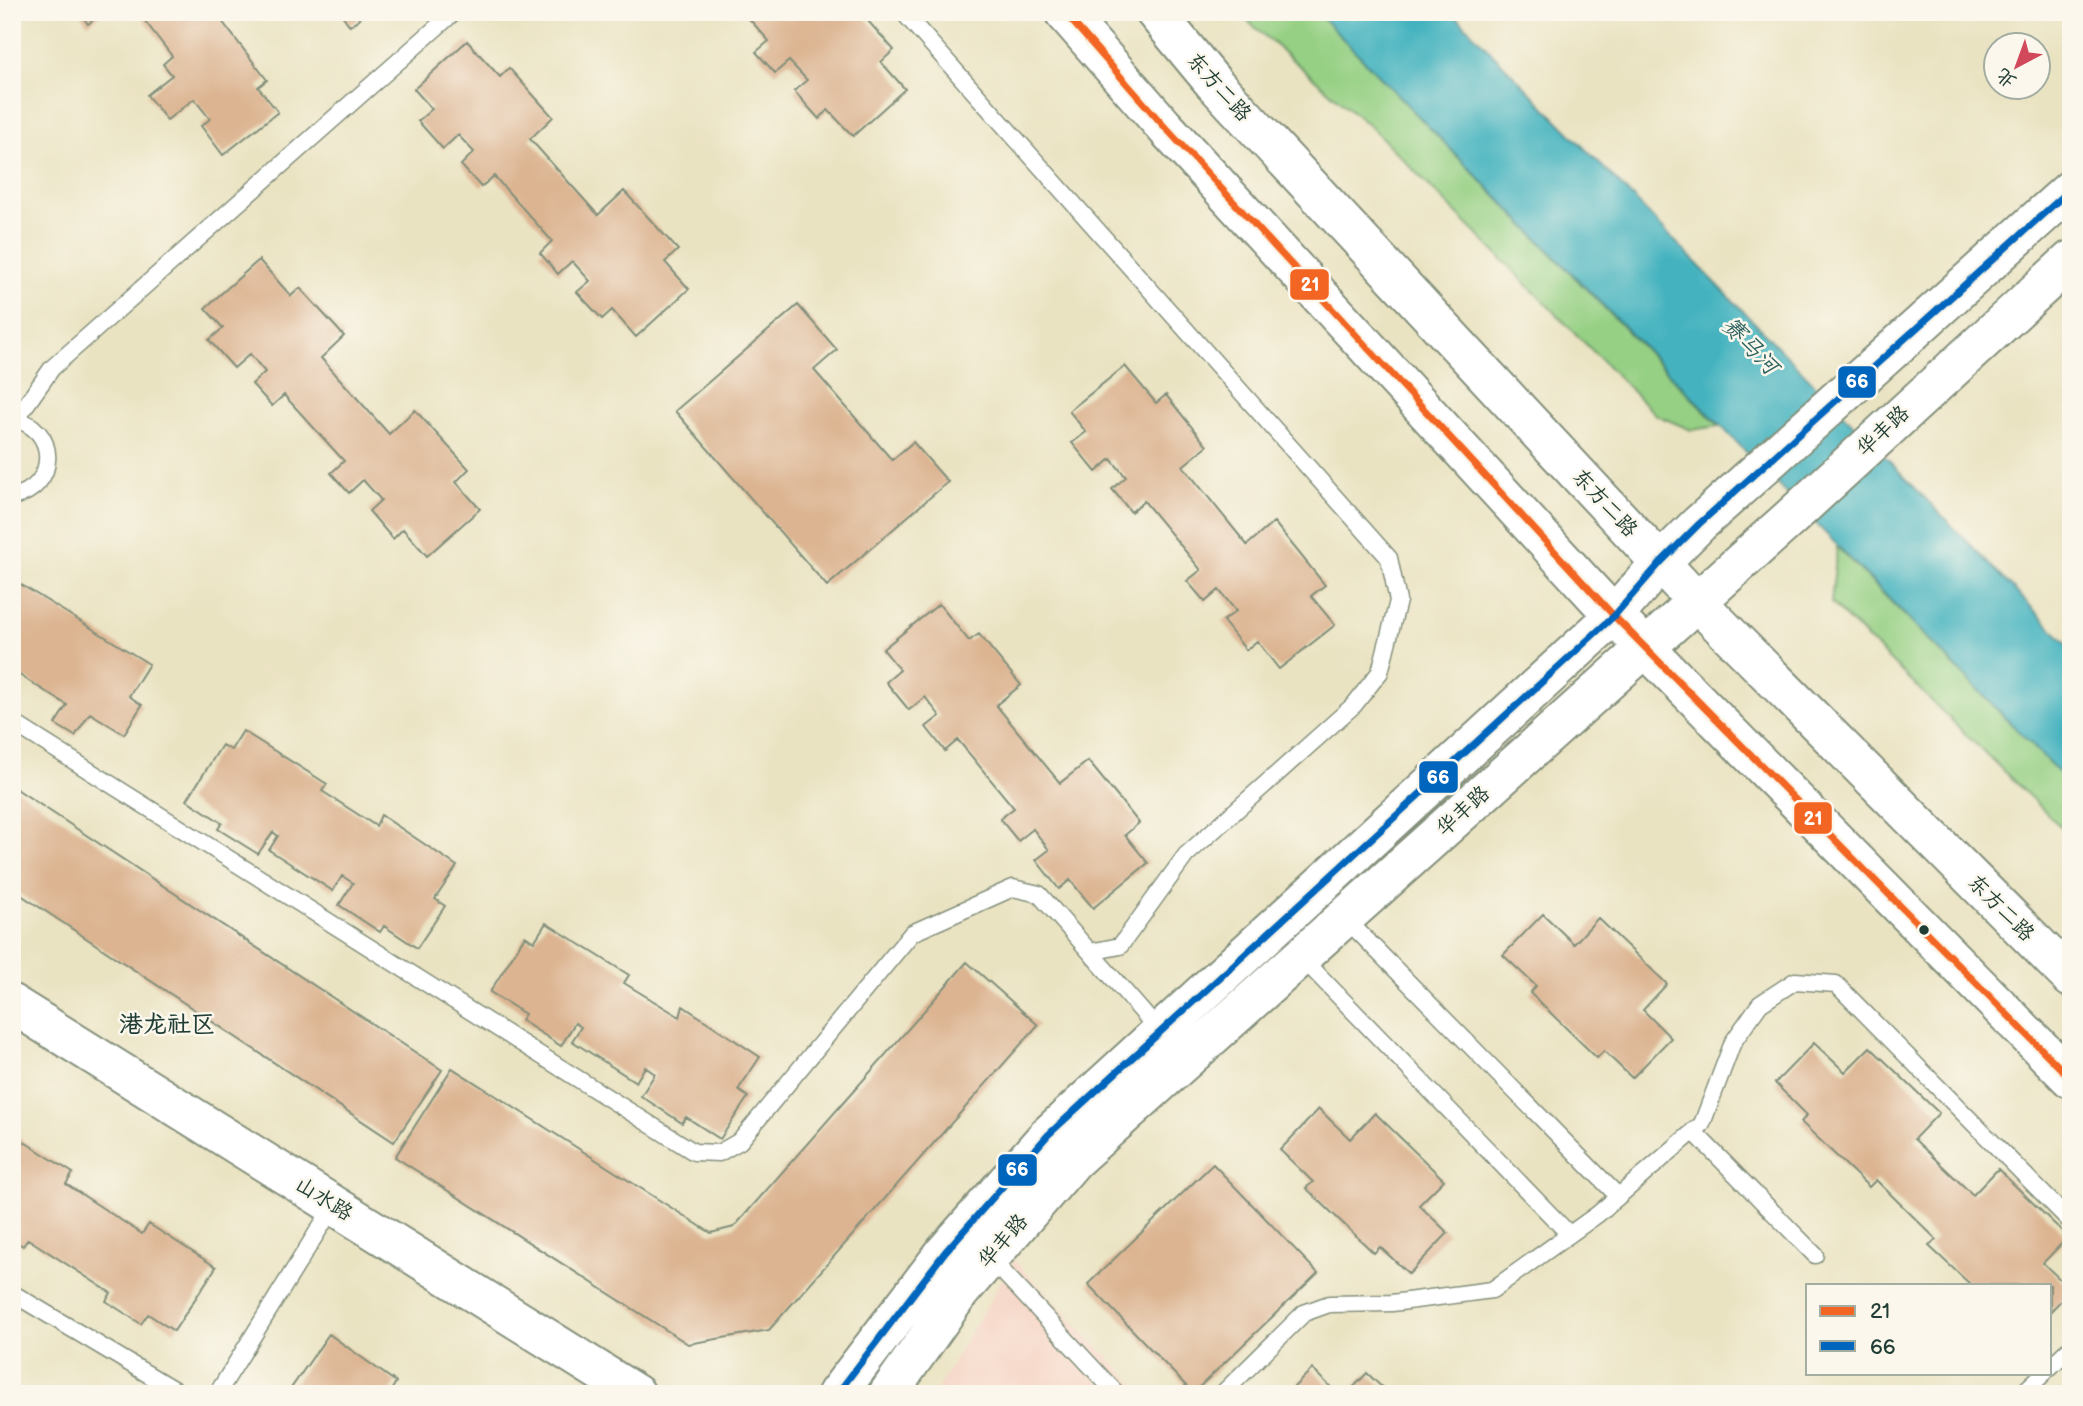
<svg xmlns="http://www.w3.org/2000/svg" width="2083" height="1406" font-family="'Balsamiq Sans','LXGW WenKai TC',sans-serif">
  <rect width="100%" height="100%" fill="#fbf7ec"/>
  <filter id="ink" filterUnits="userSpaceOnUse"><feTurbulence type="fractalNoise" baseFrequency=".0143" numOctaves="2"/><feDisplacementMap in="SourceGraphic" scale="14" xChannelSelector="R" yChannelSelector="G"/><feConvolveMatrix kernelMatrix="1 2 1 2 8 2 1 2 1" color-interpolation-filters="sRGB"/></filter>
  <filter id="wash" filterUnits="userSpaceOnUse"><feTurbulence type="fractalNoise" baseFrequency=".00686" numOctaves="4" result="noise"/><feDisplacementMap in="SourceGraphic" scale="28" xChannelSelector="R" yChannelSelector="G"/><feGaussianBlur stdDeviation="1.57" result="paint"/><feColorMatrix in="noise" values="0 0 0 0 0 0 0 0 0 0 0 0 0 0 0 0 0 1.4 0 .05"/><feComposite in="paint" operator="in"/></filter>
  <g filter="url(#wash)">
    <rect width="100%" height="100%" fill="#eae3c2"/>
    <path fill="#f5d2c2" d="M1014,1260L1144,1394H934Z"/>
    <path fill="#96d084" stroke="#5a865c" stroke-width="2" d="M1237,12H1317L1719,426L1691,430L1656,415L1374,130Z
      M1837,547L2071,785V837L1831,603Z"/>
    <path fill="#44b3bf" stroke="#32787a" stroke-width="2" d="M1317,12H1452L2071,648V785Z"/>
    <g id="blocks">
      <path fill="#dcb491" d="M79,12H104L88,24Z
        M138,12H215L267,80L258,87L278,112L223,155L201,126L210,119L194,99L167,120L147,95L172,75L163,64L172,56Z
        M340,12H367L350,26Z
        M743,12H860L894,50L881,62L905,89L853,136L828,110L819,119L794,91L807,80L789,61L775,73L756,52L769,41Z
        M467,41L500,77L509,68L553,117L530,139L598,215L624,191L678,250L665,262L689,289L636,337L612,310L602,319L577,292L590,281L572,261L558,274L540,253L552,241L494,176L481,187L461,165L474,152L458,135L443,149L418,121L432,109L414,89Z
        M259,260L291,296L300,288L344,336L321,358L389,434L415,410L469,469L456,482L480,509L427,556L403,529L393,539L369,511L381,500L363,480L349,493L331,473L344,461L284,395L272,406L252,384L265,372L250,354L234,368L209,340L223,328L205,308Z
        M798,305L837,350L814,370L892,460L913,442L948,482L827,586L675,411Z
        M1125,366L1156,403L1166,395L1207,446L1183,466L1247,545L1274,522L1325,585L1311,596L1335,625L1279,669L1257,641L1246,650L1223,621L1236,611L1219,590L1205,602L1187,581L1201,570L1144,501L1131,512L1112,489L1126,477L1111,459L1096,472L1072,443L1086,432L1069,411Z
        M12,579L149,664L129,696L142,705L124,734L90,713L75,736L55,724L67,705L16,673L12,680Z
        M939,604L969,641L979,634L1021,685L996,705L1060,783L1088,761L1139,823L1125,835L1148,863L1093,908L1070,880L1059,889L1036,860L1049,850L1033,829L1018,841L1000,819L1014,808L958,740L945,751L926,727L940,716L925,697L909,710L886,682L900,670L883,649Z
        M243,731L327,784L322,791L376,826L381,815L457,866L435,899L445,906L417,948L384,926L380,932L339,905L353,883L342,876L333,891L269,850L278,836L273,832L258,854L218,829L222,823L187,800L222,745L231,750Z
        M12,786L442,1070L394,1142L12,889Z
        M1543,914L1574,944L1598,918L1667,984L1643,1010L1671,1038L1632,1078L1604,1051L1597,1058L1530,993L1536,986L1503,955Z
        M546,923L629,975L624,983L680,1017L683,1006L760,1057L738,1090L748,1097L720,1139L686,1117L682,1123L641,1096L655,1074L645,1067L636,1082L572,1041L581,1027L575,1023L561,1046L521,1020L525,1014L490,992L525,936L534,942Z
        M967,962L1038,1025L769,1330L688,1344L395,1157L452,1068L711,1233L734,1227Z
        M1814,1043L1845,1072L1870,1047L1939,1113L1914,1139L1973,1195L1998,1169L2068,1237L2043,1263L2071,1290L2050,1312V1285H1971L1929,1246L1936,1239L1876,1180L1869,1187L1801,1122L1807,1115L1775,1083Z
        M1319,1109L1350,1139L1375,1113L1444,1180L1419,1205L1448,1233L1409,1274L1380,1247L1374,1253L1306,1188L1313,1182L1280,1150Z
        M12,1134L73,1173L66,1184L142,1234L149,1224L216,1267L174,1331L148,1314L141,1324L106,1301L111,1293L28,1239L23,1246L12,1239Z
        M1213,1164L1318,1273L1193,1393L1088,1284Z
        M329,1334L396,1382L389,1394H287Z
        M1312,1369L1338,1394H1287Z
        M1367,1373L1389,1394H1347Z"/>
    </g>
  </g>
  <g filter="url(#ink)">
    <use href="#blocks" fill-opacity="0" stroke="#84907b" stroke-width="2"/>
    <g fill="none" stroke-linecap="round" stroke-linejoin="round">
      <defs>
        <path id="service" d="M12,419C59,426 59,488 12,497
          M16,419L52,368L454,12
          M12,722L694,1152L719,1153L740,1141L912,933L1013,888L1039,894L1090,952L1120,946L1186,855L1354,705L1380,672L1398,601L1389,558L903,12
          M1345,918L1618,1196
          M1090,952L1160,1032
          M1301,957L1569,1234
          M1693,1131L1815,1255
          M990,1258L1117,1394
          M12,1293L181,1394
          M2050,1367L2071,1347
          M2026,1390L2044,1373
          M217,1394L334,1205
          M1222,1394L1304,1313L1329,1304L1392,1303L1492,1290L1598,1214L1702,1124L1733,1042L1760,1004L1795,981L1836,984L2071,1222"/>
        <path id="tertiary" d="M12,1004L636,1394
          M837,1394L945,1252L1048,1135L1614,616L1661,562L1699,524L2071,189
          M888,1394L960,1292L1074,1160L1788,520L2071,260"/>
        <path id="secondary" d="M1064,12L1163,125L1614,616L2071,1079
          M1155,12L1213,82L1696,601L2071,978"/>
      </defs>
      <use href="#service" stroke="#84907b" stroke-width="19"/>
      <use href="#tertiary" stroke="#84907b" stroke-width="42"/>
      <use href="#secondary" stroke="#84907b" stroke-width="42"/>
      <use href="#service" stroke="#fff" stroke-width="16"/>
      <use href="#tertiary" stroke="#fff" stroke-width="38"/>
      <use href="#secondary" stroke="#fff" stroke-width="38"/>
      <defs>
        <path id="bus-1" d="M1064,12L1163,125L1614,616L2071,1079"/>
        <path id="bus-2" d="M837,1394L945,1252L1048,1135L1614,616L1661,562L1699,524L2071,189"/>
      </defs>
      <use href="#bus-1" stroke="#fbf7ec" stroke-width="12"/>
      <use href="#bus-2" stroke="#fbf7ec" stroke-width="12"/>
      <use href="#bus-1" stroke="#f26522" stroke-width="7"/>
      <use href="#bus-2" stroke="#0065bd" stroke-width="7"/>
    </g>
  </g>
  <circle fill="#1f3d34" stroke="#fbf7ec" stroke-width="2.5" cx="1924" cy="930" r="6"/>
  <g text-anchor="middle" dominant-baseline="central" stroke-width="5" stroke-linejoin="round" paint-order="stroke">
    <g font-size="21" fill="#1f3d34" stroke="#fbf7ec">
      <text transform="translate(1219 87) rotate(48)">东方二路</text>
      <text transform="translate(1883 431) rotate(-43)">华丰路</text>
      <text transform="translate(1605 503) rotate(47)">东方二路</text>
      <text transform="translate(1463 811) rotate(-42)">华丰路</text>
      <text transform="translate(2001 908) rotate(45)">东方二路</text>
      <text transform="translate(324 1199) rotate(32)">山水路</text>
      <text transform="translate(1003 1241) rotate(-49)">华丰路</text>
    </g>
    <g font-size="23" font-style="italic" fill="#2a605e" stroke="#fbf7ec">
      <text transform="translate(1750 346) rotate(46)">赛马河</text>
    </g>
    <g font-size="24" font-weight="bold" fill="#1f3d34" stroke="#fbf7ec">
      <text x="167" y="1024">港龙社区</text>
    </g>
  </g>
  <g stroke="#fbf7ec" stroke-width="2.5">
    <rect x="1289" y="268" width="41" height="33" rx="7" fill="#f26522"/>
    <rect x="1837" y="365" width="40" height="34" rx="7" fill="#0065bd"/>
    <rect x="1418" y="760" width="41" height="34" rx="7" fill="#0065bd"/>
    <rect x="1793" y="801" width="40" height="34" rx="7" fill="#f26522"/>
    <rect x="997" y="1153" width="41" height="34" rx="7" fill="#0065bd"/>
  </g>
  <g font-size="19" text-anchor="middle" font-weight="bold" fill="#fff">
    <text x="1310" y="291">21</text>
    <text x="1857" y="388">66</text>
    <text x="1438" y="784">66</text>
    <text x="1813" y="825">21</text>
    <text x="1017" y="1176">66</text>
  </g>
  <rect width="2083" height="1406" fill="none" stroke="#fbf7ec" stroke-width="42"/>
  <rect x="1806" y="1284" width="245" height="91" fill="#fbf7ec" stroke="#a3ada2" stroke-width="2"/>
  <rect x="1820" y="1306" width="35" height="10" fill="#f26522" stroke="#a3ada2" stroke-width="2"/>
  <text x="1870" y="1318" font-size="21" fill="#1f3d34">21</text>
  <rect x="1820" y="1341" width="35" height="10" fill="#0065bd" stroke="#a3ada2" stroke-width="2"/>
  <text x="1870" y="1354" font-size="21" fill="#1f3d34">66</text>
  <g transform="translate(2017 66) rotate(221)"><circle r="33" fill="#fbf7ec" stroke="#a3ada2" stroke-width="2"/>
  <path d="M0-5L12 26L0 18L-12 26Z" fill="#d1495b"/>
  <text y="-10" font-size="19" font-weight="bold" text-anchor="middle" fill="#1f3d34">北</text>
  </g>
</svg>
